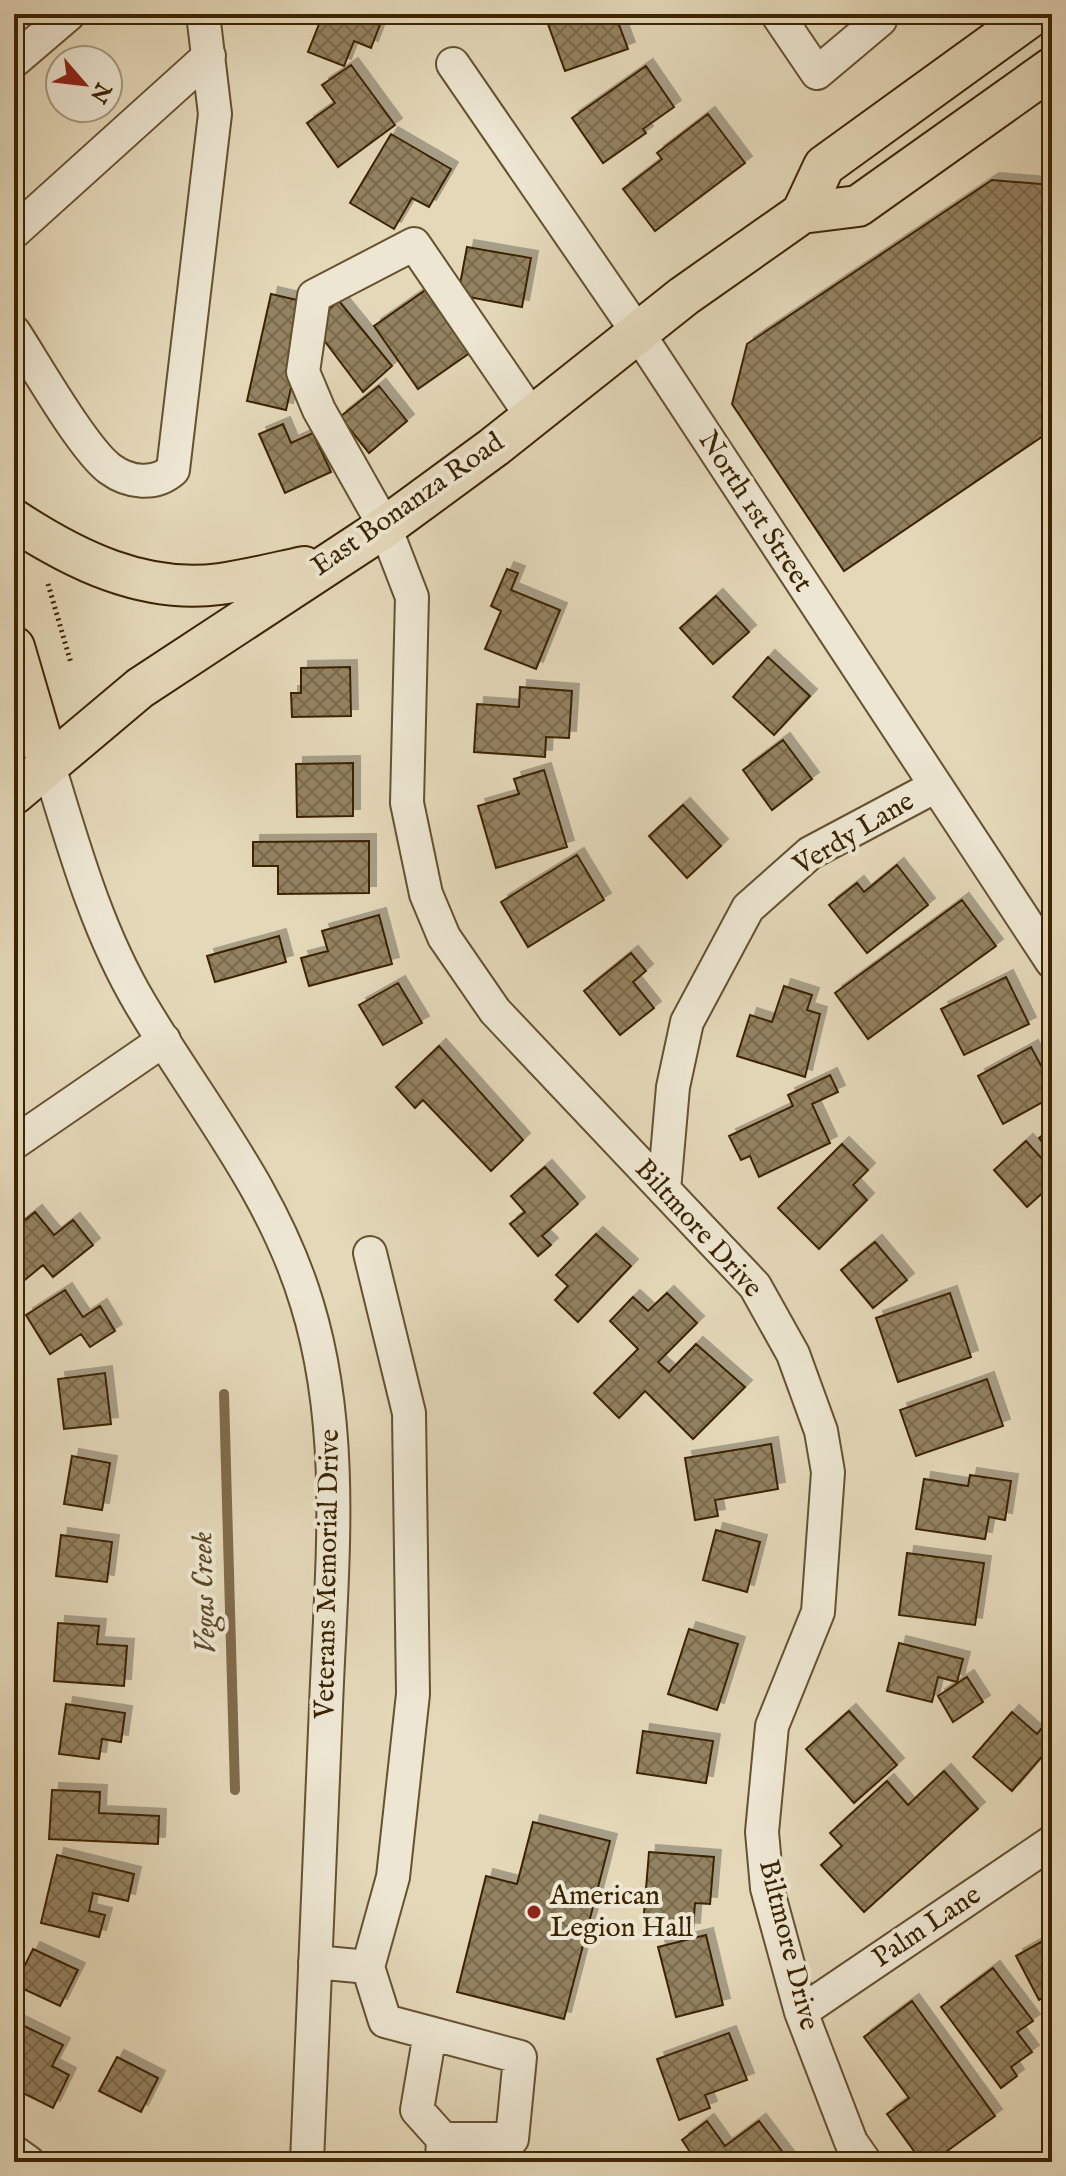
<svg xmlns="http://www.w3.org/2000/svg" width="1066" height="2176" font-family="'IM FELL English',serif">
  <defs>
    <pattern id="building-cross-hatch" width="8" height="8" patternUnits="userSpaceOnUse" patternTransform="scale(2)"><rect width="8" height="8" fill="#938261"/><path d="M0 0l8 8M0 8l8-8" fill="none" stroke="#796a4e"/></pattern>
    <filter id="shadow"><feDropShadow dx="7" dy="-7" stdDeviation="0" flood-color="#0004"/></filter>
  </defs>
  <rect width="100%" height="100%" fill="#e4d8b9"/>
  <filter id="stains"><feTurbulence type="fractalNoise" baseFrequency=".0025" numOctaves="4"/><feColorMatrix values="0 0 0 0 .2 0 0 0 0 .09 0 0 0 0 .02 0 0 0 .5 -.17"/></filter>
  <radialGradient id="worn" r=".72"><stop offset=".6" stop-color="#630" stop-opacity="0"/><stop offset="1" stop-color="#630" stop-opacity=".3"/></radialGradient>
  <g fill="none" stroke-linecap="round" stroke-linejoin="round">
    <path stroke="#7f6b4a" stroke-width="10" d="M224,1394L235,1790"/>
  </g>
  <path fill="url(#building-cross-hatch)" stroke="#3c2401" stroke-width="2" filter="url(#shadow)" d="M323,14H384L371,48L354,41L344,66L308,52Z
    M577,14H615L628,49L565,71L548,24Z
    M351,65L395,125L338,167L307,123L335,103L322,85Z
    M646,66L674,107L643,129L646,133L603,163L572,118Z
    M708,114L745,163L655,231L623,189L662,159L657,153Z
    M391,134L451,169L429,207L412,198L394,229L350,203Z
    M992,180L1052,185V430L844,571L732,404L747,344Z
    M467,247L531,258L522,307L458,295Z
    M430,287L474,350L418,389L374,326Z
    M271,294L310,303L286,410L247,401Z
    M339,301L392,366L363,392L311,323Z
    M379,386L407,421L369,453L340,417Z
    M283,424L291,443L313,433L331,472L285,493L259,434Z
    M507,569L518,573L511,590L560,610L536,669L485,649L501,611L491,606Z
    M716,596L749,632L713,664L680,628Z
    M768,657L810,696L774,735L733,697Z
    M350,667L351,716L292,717L291,693H301V668Z
    M520,687L572,691L569,738L546,737L545,757L474,752L477,704L519,707Z
    M783,740L812,779L772,810L743,770Z
    M353,763V816L297,817L296,764Z
    M544,770L567,847L496,868L478,806L519,794L514,779Z
    M683,805L721,846L687,878L649,836Z
    M369,841V893L278,894V866H253V842Z
    M577,855L604,900L528,947L501,902Z
    M897,865L928,905L867,953L829,905L857,883L864,892Z
    M962,900L996,946L868,1039L835,993Z
    M379,915L392,964L309,986L301,958L328,951L322,931Z
    M279,936L286,962L215,982L207,956Z
    M631,953L646,971L633,982L654,1008L620,1035L584,991Z
    M1006,977L1029,1024L964,1055L941,1009Z
    M398,983L422,1023L383,1045L359,1005Z
    M784,986L812,995L807,1010L820,1014L805,1077L737,1056L750,1015L772,1022Z
    M439,1046L523,1140L491,1171L423,1100L415,1108L396,1087Z
    M1031,1047L1052,1086V1097L1003,1124L978,1076Z
    M830,1075L838,1092L812,1104L830,1143L759,1177L750,1156L741,1160L729,1136L793,1106L788,1095Z
    M1052,1128V1155L1039,1138Z
    M1026,1141L1052,1170V1184L1027,1207L994,1170Z
    M842,1144L868,1170L853,1185L867,1200L819,1249L778,1208Z
    M545,1167L578,1204L542,1236L551,1245L538,1256L510,1224L525,1212L511,1196Z
    M35,1212L54,1235L73,1220L93,1245L53,1277L43,1265L15,1288L14,1229Z
    M596,1234L631,1266L578,1322L555,1300L568,1286L556,1275Z
    M875,1242L907,1280L873,1308L841,1270Z
    M65,1290L83,1317L100,1306L115,1331L90,1347L81,1334L50,1354L26,1315Z
    M667,1293L697,1323L658,1362L669,1372L696,1344L745,1387L693,1439L645,1391L619,1418L594,1393L638,1349L610,1321L633,1297L648,1311Z
    M950,1293L971,1357L898,1382L876,1318Z
    M105,1373L111,1424L64,1429L58,1379Z
    M987,1379L1003,1426L916,1456L900,1410Z
    M771,1444L778,1489L715,1500L718,1516L695,1520L685,1458Z
    M72,1456L110,1463L102,1510L64,1504Z
    M970,1475L1011,1481L1005,1520L989,1517L985,1539L916,1529L924,1479L968,1486Z
    M716,1530L760,1542L747,1592L703,1580Z
    M61,1535L112,1542L107,1582L56,1576Z
    M907,1553L984,1563L975,1625L899,1615Z
    M58,1623L99,1626L97,1644L127,1646L124,1686L54,1681Z
    M689,1629L738,1644L717,1710L668,1694Z
    M899,1643L963,1659L957,1682L938,1677L932,1702L887,1691Z
    M967,1677L983,1702L953,1722L938,1696Z
    M66,1704L125,1713L121,1742L102,1739L99,1759L59,1754Z
    M849,1711L897,1765L854,1803L806,1749Z
    M1012,1712L1037,1734L1051,1716L1052,1745L1012,1791L973,1757Z
    M643,1731L713,1741L706,1783L637,1773Z
    M944,1771L978,1809L864,1912L821,1865L842,1846L830,1833L887,1781L908,1805Z
    M52,1790L100,1792L99,1813L159,1816L158,1844L49,1839Z
    M533,1822L610,1841L564,2019L457,1992L486,1876L517,1884Z
    M649,1852L714,1857L710,1904L695,1903L693,1930L643,1926Z
    M57,1855L134,1874L128,1901L93,1893L89,1911L105,1915L99,1937L41,1923Z
    M706,1935L723,2005L676,2017L658,1947Z
    M1052,1936V1993L1039,2000L1016,1956Z
    M33,1949L78,1970L60,2006L15,1985Z
    M993,1968L1033,2021L1017,2032L1032,2052L1011,2067L1017,2076L1001,2088L941,2007Z
    M912,2001L995,2116L932,2162H922L887,2114L909,2098L864,2037Z
    M14,2021L63,2045L52,2066L69,2075L53,2108L15,2089L20,2079L14,2076Z
    M729,2033L747,2080L705,2095L710,2108L679,2120L657,2059Z
    M117,2057L158,2078L141,2112L99,2091Z
    M707,2121L725,2146L759,2121L788,2159L697,2162L682,2140Z"/>
  <g fill="none" stroke-linecap="round" stroke-linejoin="round">
    <defs>
      <path id="minor" d="M777,14L817,73L880,20L879,14
        M14,61L69,14
        M453,64L638,333L1052,962
        M14,232L209,56
        M14,332C35,364 83,449 110,469C129,483 155,486 173,470L215,114L203,14
        M531,415L414,244L314,296L303,372L319,410L385,527L412,597L407,803L426,894L444,937L495,1011L755,1286L793,1354L821,1431L828,1472L818,1612L772,1726L762,1832L767,1888L801,2012L851,2142L865,2162
        M48,763C73,844 96,929 140,1003C199,1103 273,1190 307,1304C347,1434 331,1572 326,1706C319,1858 313,2010 307,2162
        M14,1143L164,1040
        M664,1190L673,1087L687,1022L748,908L810,853L934,787
        M315,1962L368,1967L385,2021L430,2033
        M368,1967L393,1877L413,1694L409,1413L370,1253
        M801,2012L1052,1842
        M14,2152L28,2162
        M442,2162L443,2139L417,2110L430,2033L520,2057L512,2139H443"/>
      <path id="major" d="M802,213L824,166L1034,14
        M14,520C75,560 144,594 220,584C248,580 276,573 304,567
        M14,647L48,763
        M14,794L140,688L385,527L494,447L684,296L802,213L858,206L1052,68"/>
    </defs>
    <use href="#minor" stroke="#66512f" stroke-width="36"/>
    <use href="#major" stroke="#3c2401" stroke-width="44"/>
    <path stroke="#3c2401" stroke-width="5" stroke-dasharray="2 4" stroke-linecap="butt" d="M48,584L71,663"/>
    <use href="#minor" stroke="#ede6d2" stroke-width="32"/>
    <use href="#major" stroke="#e4d8b9" stroke-width="40"/>
  </g>
  <circle fill="#8f2418" stroke="#ede6d2" stroke-width="3" cx="534" cy="1912" r="8"/>
  <g text-anchor="middle" dominant-baseline="central" stroke-width="8" stroke-linejoin="round" paint-order="stroke">
    <g font-size="28" fill="#3c2401" stroke="#ede6d2">
      <text transform="translate(408 505) rotate(-35)">East Bonanza Road</text>
      <text transform="translate(755 512) rotate(57)">North 1st Street</text>
      <text transform="translate(854 834) rotate(-31)">Verdy Lane</text>
      <text transform="translate(698 1229) rotate(48)">Biltmore Drive</text>
      <text transform="translate(328 1574) rotate(-89)">Veterans Memorial Drive</text>
      <text transform="translate(927 1927) rotate(-34)">Palm Lane</text>
      <text transform="translate(788 1945) rotate(76)">Biltmore Drive</text>
    </g>
    <g font-size="28" fill="#3c2401" stroke="#ede6d2" text-anchor="start">
      <text x="550" y="1896">American<tspan x="550" dy="32">Legion Hall</tspan></text>
    </g>
    <g font-size="30" font-style="italic" fill="#5d4825" stroke="#ede6d2">
      <text transform="translate(205 1593) rotate(-92)">Vegas Creek</text>
    </g>
  </g>
  <rect width="1066" height="2176" fill="none" stroke="#e4d8b9" stroke-width="48"/>
  <rect x="16" y="16" width="1034" height="2144" fill="none" stroke="#3c2401" stroke-width="4"/>
  <rect x="24" y="24" width="1018" height="2128" fill="none" stroke="#3c2401" stroke-width="2"/>
  <g transform="translate(84 84) rotate(118)"><circle r="38" fill="#ede6d2" stroke="#a6987e" stroke-width="2"/>
  <path d="M0-6L14 30L0 20L-14 30Z" fill="#8f2418"/>
  <text y="-12" font-size="22" font-weight="bold" text-anchor="middle" fill="#3c2401">N</text>
  </g>
  <rect width="100%" height="100%" filter="url(#stains)"/>
  <rect width="100%" height="100%" fill="url(#worn)"/>
</svg>
